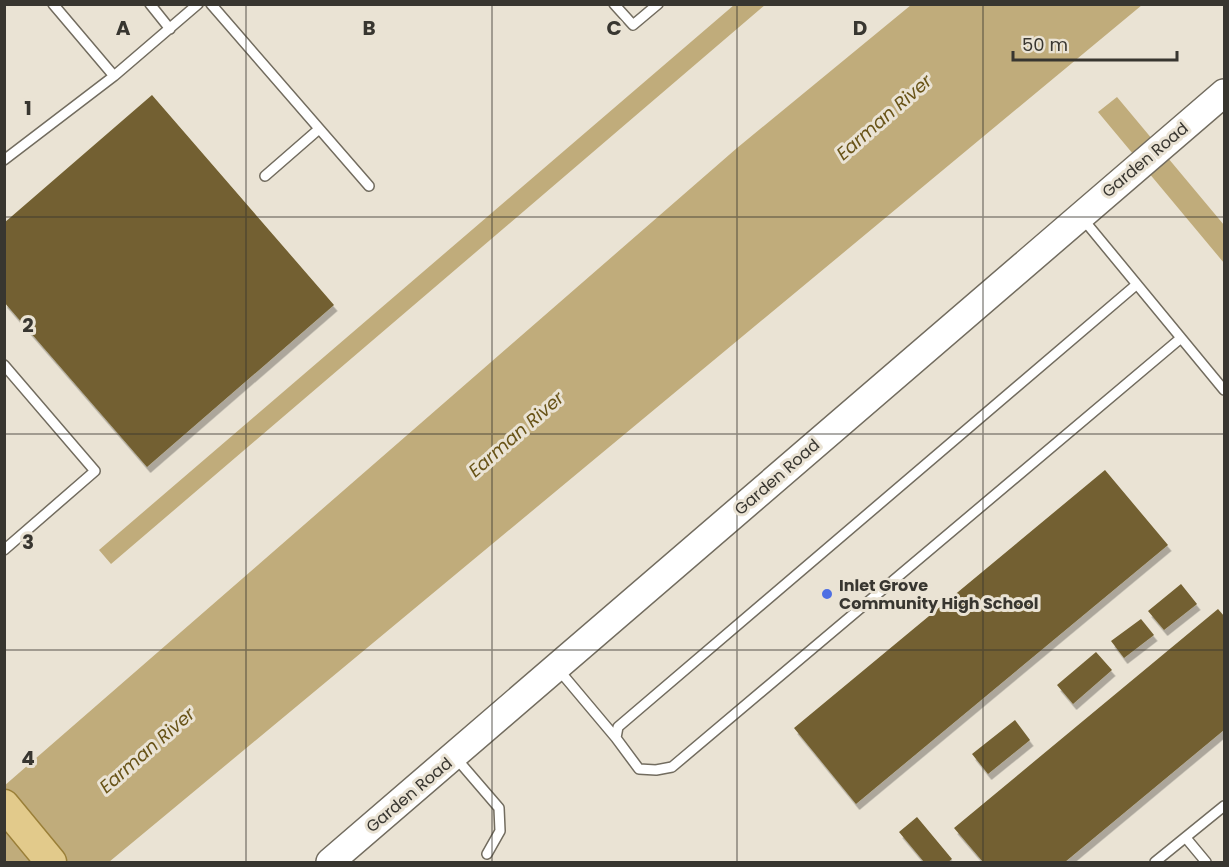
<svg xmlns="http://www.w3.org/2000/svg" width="1229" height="867" font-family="Poppins,sans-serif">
  <defs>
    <filter id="shadow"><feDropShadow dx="3.5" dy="6" stdDeviation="0" flood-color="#0004"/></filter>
  </defs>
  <rect width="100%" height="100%" fill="#eae3d4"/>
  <path fill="#c0ac7b" d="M734,5H765L111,564L99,550Z
    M911,5H1142L109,862H5L4,786L737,148Z
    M1117,97L1224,225V263L1098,112Z"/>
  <path fill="#736030" filter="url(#shadow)" d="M152,95L334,305L147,467L4,302V223Z
    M1105,470L1168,545L856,804L794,728Z
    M1181,584L1197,604L1164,630L1148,611Z
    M1218,609L1224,616V730L1065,862H983L954,828Z
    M1141,619L1154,635L1124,658L1111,641Z
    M1096,652L1112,670L1073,704L1057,685Z
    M1015,720L1030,740L988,774L972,754Z
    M917,817L952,859L948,862H924L899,832Z"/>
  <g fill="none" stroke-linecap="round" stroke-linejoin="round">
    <defs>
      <path id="lane" d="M53,4L114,76
        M150,4L170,29
        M211,4L369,186
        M614,4L633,25L658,4
        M4,160L114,76L198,4
        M265,176L319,129
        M1083,219L1224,390
        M1136,285L618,727L616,738L639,769L656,770L672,767L1181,338
        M4,365L95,471L4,550
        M558,669L616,738
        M456,758L499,808L500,831L487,854
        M1186,838L1206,862
        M1155,862L1224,806"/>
      <path id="secondary" d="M330,862L1224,93"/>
      <path id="primary" d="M4,805L51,862"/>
    </defs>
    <use href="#lane" stroke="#726c5f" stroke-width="12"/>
    <use href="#secondary" stroke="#726c5f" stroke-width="30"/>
    <use href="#primary" stroke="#9a7f38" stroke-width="33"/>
    <use href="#lane" stroke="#fff" stroke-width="9"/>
    <use href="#secondary" stroke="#fff" stroke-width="27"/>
    <use href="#primary" stroke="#e2ca8b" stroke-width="30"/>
  </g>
  <path fill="none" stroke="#383630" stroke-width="1.5" stroke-opacity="0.55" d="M246,4V862M492,4V862M737,4V862M983,4V862M4,217H1224M4,434H1224M4,650H1224"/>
  <circle fill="#4e6fe3" stroke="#eae3d4" stroke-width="2" cx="827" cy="594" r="6"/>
  <g text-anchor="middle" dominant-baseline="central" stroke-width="6" stroke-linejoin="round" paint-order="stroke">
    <g font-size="16" fill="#383630" stroke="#eae3d4">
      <text transform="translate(1145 160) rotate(-40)">Garden Road</text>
      <text transform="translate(777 477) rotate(-41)">Garden Road</text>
      <text transform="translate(409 795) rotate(-40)">Garden Road</text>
    </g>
    <g font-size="16" font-weight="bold" fill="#383630" stroke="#eae3d4" text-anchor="start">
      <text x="839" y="585">Inlet Grove<tspan x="839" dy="18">Community High School</tspan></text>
    </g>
    <g font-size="18" font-style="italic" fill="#685317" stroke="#eae3d4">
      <text transform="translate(884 117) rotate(-41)">Earman River</text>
      <text transform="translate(516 434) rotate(-41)">Earman River</text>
      <text transform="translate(147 750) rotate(-41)">Earman River</text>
    </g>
  </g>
  <g font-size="20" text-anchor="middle" font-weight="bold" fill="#383630" stroke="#eae3d4" stroke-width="6" stroke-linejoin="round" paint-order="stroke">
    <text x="123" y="35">A</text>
    <text x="369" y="35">B</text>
    <text x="614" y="35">C</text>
    <text x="860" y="35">D</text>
    <text x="28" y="115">1</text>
    <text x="28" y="332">2</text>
    <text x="28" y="549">3</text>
    <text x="28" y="765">4</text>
  </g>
  <rect width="1229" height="867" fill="none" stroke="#383630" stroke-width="12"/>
  <path d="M1013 51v9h164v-9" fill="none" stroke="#383630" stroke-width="3"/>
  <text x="1022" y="51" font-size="18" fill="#383630" stroke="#eae3d4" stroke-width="4.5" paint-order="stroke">50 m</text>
</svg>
